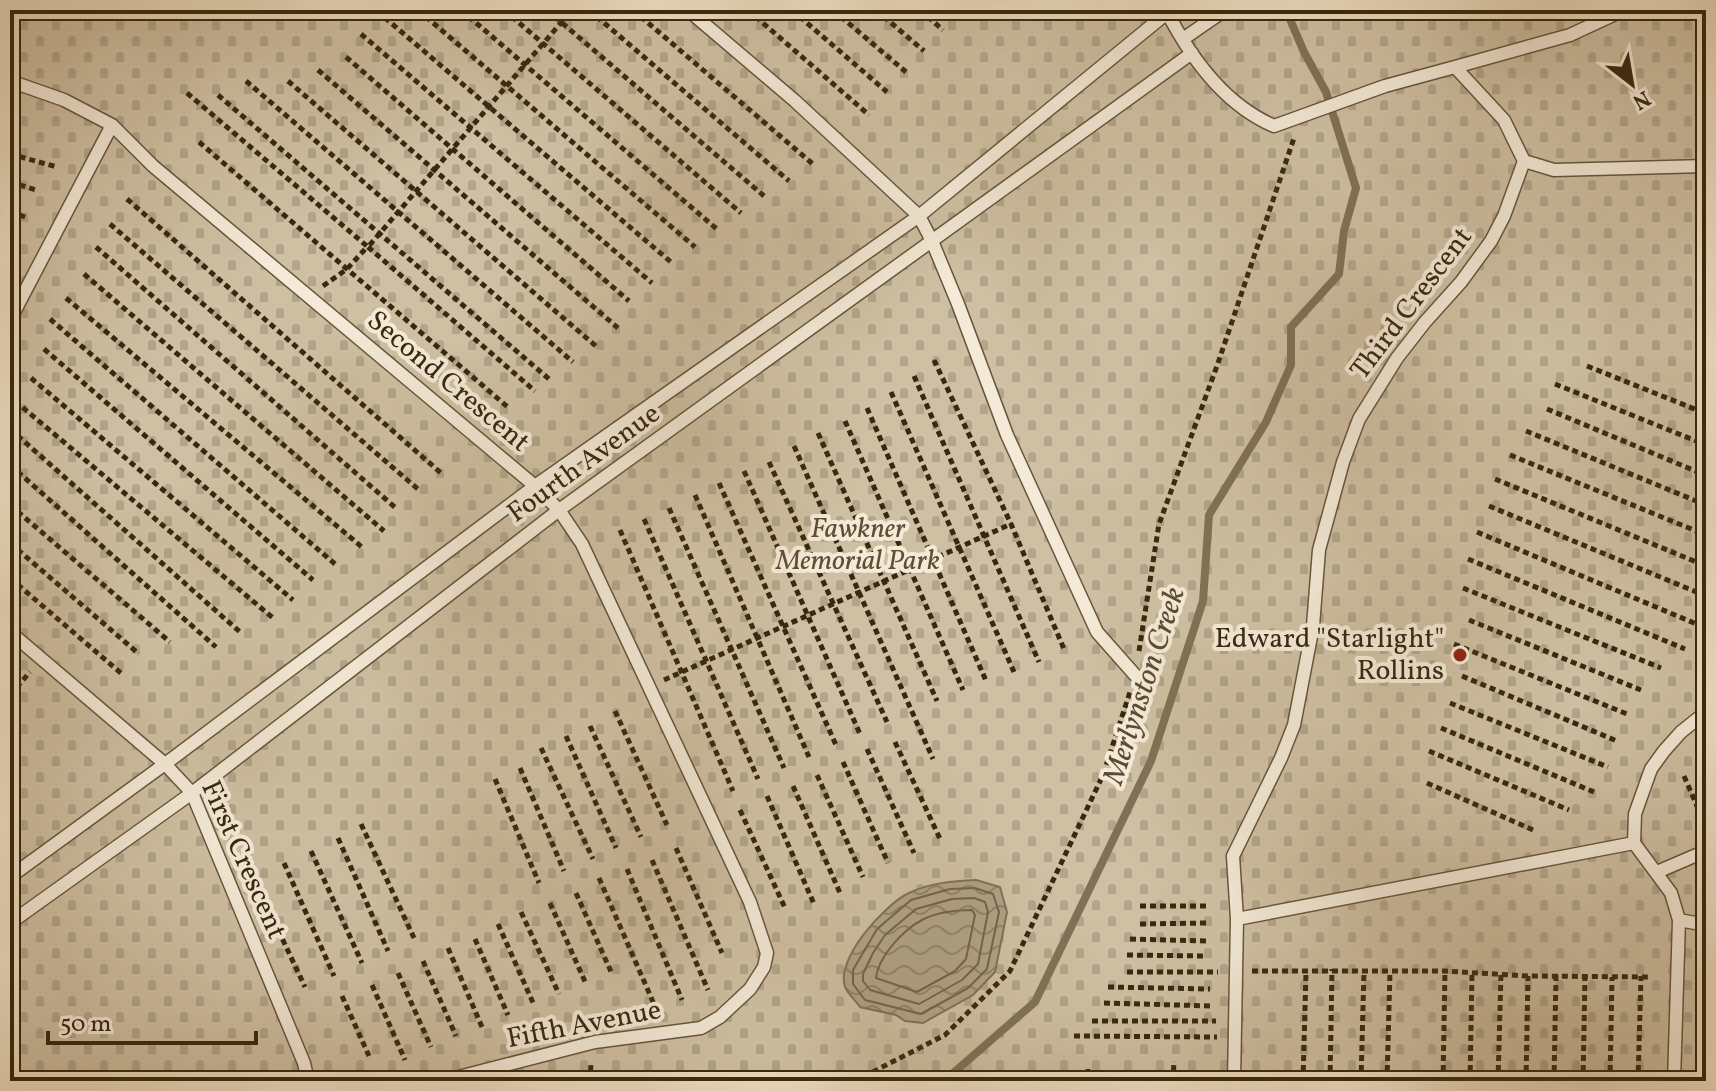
<svg xmlns="http://www.w3.org/2000/svg" width="1716" height="1091" font-family="Vollkorn,serif">
  <defs>
    <pattern id="cemetery-stones" width="16" height="16" patternUnits="userSpaceOnUse" patternTransform="scale(2)"><rect width="16" height="16" fill="#cfc0a3"/><path d="M2 7V4a2 2 0 0 1 4 0v3zM10 15v-3a2 2 0 0 1 4 0v3z" fill="#b2a58b"/></pattern>
    <pattern id="water-waves" width="16" height="10" patternUnits="userSpaceOnUse" patternTransform="scale(2)"><rect width="16" height="10" fill="#b0a185"/><path d="M0 5q4-4 8 0t8 0" fill="none" stroke="#90836b"/></pattern>
  </defs>
  <rect width="100%" height="100%" fill="#eedfc1"/>
  <filter id="stains"><feTurbulence type="fractalNoise" baseFrequency=".0025" numOctaves="4"/><feColorMatrix values="0 0 0 0 .2 0 0 0 0 .09 0 0 0 0 .02 0 0 0 .5 -.17"/></filter>
  <radialGradient id="worn" r=".72"><stop offset=".6" stop-color="#630" stop-opacity="0"/><stop offset="1" stop-color="#630" stop-opacity=".3"/></radialGradient>
  <path fill="url(#cemetery-stones)" stroke="#84745a" stroke-width="2" d="M10,10H1706V1081H10Z"/>
  <path fill="url(#water-waves)" stroke="#807156" stroke-width="2" d="M976,880L1000,887L1007,912L995,972L973,995L923,1023L905,1021L896,1015L860,1007C856,1001 848,994 845,987C835,959 885,904 909,893C929,883 954,881 976,880Z"/>
  <g fill="none" stroke-linecap="round" stroke-linejoin="round">
    <path stroke="#74644a" stroke-width="2" d="M975,888L993,894L999,912L987,969L968,988L921,1014L865,1000L853,984V970L877,929L911,900L950,889Z
      M974,898L985,902L988,912L978,964L962,980L919,1004L870,990L863,981V974L873,953L885,935L916,909L952,899Z
      M972,910L975,915L966,959L955,971L917,992L876,978C878,957 903,930 922,920C937,912 956,910 972,910Z"/>
    <path stroke="#807156" stroke-width="8" d="M944,1081L1035,1002L1151,761L1203,601L1209,515L1266,422L1291,365V327L1339,274L1344,231L1356,188L1326,92L1304,52L1286,10"/>
    <defs>
      <path id="service" d="M688,10L795,101L919,216L932,241L958,304L1007,435L1097,632L1135,675
        M1166,10C1190,57 1225,105 1274,126L1385,86L1455,67L1504,120L1524,161L1554,170L1706,166
        M1183,39L1225,10
        M1455,67L1570,35L1624,10
        M10,81L64,100L112,125L153,166L535,486L559,510L582,544L750,902L767,953L764,967L750,989L720,1017L701,1028L595,1042L443,1081
        M10,320L112,125
        M10,632L165,764L192,793L304,1063L308,1081
        M1657,872L1706,851
        M10,877L165,764L535,486L919,216L1167,13
        M1237,919L1634,843
        M1679,920L1706,925
        M10,923L192,793L559,510L1192,53
        M1234,1081L1237,919L1233,856L1281,758L1294,725L1313,626L1319,550L1343,462L1359,419L1397,358L1425,322L1461,282L1491,241L1504,216L1524,161
        M1674,1081L1679,920L1671,893L1634,843L1635,814L1651,769L1664,751L1681,732L1706,712"/>
    </defs>
    <use href="#service" stroke="#66563c" stroke-width="15"/>
    <path stroke="#382810" stroke-width="5" stroke-dasharray="6 4" stroke-linecap="butt" d="M418,10L695,247
      M461,10L718,230
      M504,10L741,213
      M547,10L764,196
      M589,10L789,181
      M633,10L814,165
      M748,10L869,115
      M792,10L887,92
      M833,10L906,72
      M876,10L924,51
      M920,10L943,30
      M377,11L672,263
      M361,34L652,283
      M346,57L629,301
      M318,70L618,328
      M246,81L573,362
      M288,81L597,347
      M187,93L368,247L572,10
      M218,95L549,379
      M199,142L510,409
      M10,154L57,167
      M10,182L36,190
      M127,199L441,473
      M10,212L25,217
      M110,224L419,490
      M96,247L397,509
      M368,247L535,391
      M84,274L384,531
      M323,286L347,269L367,247
      M66,298L363,548
      M50,319L335,564
      M44,349L313,580
      M934,360L1011,524L1064,649
      M1587,366L1702,412
      M914,376L1039,662
      M31,378L293,600
      M1555,384L1706,445
      M891,392L1014,672
      M15,401L273,618
      M867,408L987,683
      M1547,409L1705,475
      M845,421L963,690
      M10,429L240,632
      M1526,431L1706,505
      M818,433L937,701
      M794,446L933,759
      M1510,455L1706,535
      M769,462L887,722
      M10,465L216,647
      M744,471L860,734
      M1495,479L1706,566
      M719,483L836,745
      M695,495L809,757
      M10,505L170,642
      M1489,506L1706,596
      M669,508L784,768
      M644,519L758,779
      M620,530L733,791
      M1477,532L1706,628
      M10,543L139,654
      M1468,559L1685,649
      M10,578L122,674
      M1463,588L1661,668
      M1469,620L1641,690
      M1454,644L1627,714
      M1139,651L1159,524L1217,366L1294,138
      M1462,676L1617,741
      M664,680L1011,524
      M10,695L30,672
      M1450,703L1608,767
      M615,711L667,825
      M590,726L641,837
      M1441,728L1594,792
      M566,736L616,848
      M895,742L941,841
      M541,748L593,859
      M867,749L914,853
      M1429,751L1569,810
      M843,762L888,863
      M520,768L564,871
      M817,775L863,877
      M1684,776L1706,827
      M495,779L539,883
      M1427,783L1533,830
      M793,786L840,893
      M767,796L814,904
      M740,810L785,908
      M361,824L414,938
      M338,838L388,951
      M676,848L722,953
      M311,851L362,963
      M652,860L708,990
      M284,863L334,976
      M627,869L682,1000
      M599,878L657,1011
      M257,885L305,987
      M576,893L612,974
      M550,903L586,984
      M1140,906H1208
      M521,912L559,994
      M498,924L534,1005
      M1140,924L1206,923
      M475,939L508,1015
      M1130,939L1208,941
      M448,948L482,1027
      M1127,955L1205,956
      M423,961L456,1036
      M1252,971H1445L1528,976L1650,977
      M1127,972H1218
      M398,973L431,1047
      M372,985L405,1060
      M1108,987L1210,989
      M342,996L369,1056
      M1104,1003L1213,1006
      M1092,1021H1216
      M1074,1036L1217,1037
      M1691,1076L1706,1077
      M590,1081L591,1063
      M855,1081L945,1035L1010,971L1103,775L1130,692
      M1088,1081V1069
      M1115,1081V1074
      M1145,1081L1146,1079
      M1173,1081L1174,1061
      M1200,1081V1072
      M1303,1081L1306,972
      M1330,1081L1332,969
      M1361,1081L1364,971
      M1387,1081L1390,971
      M1443,1081L1445,971
      M1470,1081L1472,972
      M1498,1081L1501,973
      M1526,1081L1528,976
      M1554,1081L1556,975
      M1583,1081L1585,977
      M1610,1081L1612,977
      M1638,1081L1641,976"/>
    <use href="#service" stroke="#f4ead7" stroke-width="12"/>
  </g>
  <circle fill="#8f2418" stroke="#f4ead7" stroke-width="3" cx="1460" cy="655" r="8"/>
  <g text-anchor="middle" dominant-baseline="central" stroke-width="8" stroke-linejoin="round" paint-order="stroke">
    <g font-size="28" fill="#382810" stroke="#f4ead7">
      <text transform="translate(1412 304) rotate(-53)">Third Crescent</text>
      <text transform="translate(448 382) rotate(40)">Second Crescent</text>
      <text transform="translate(584 464) rotate(-36)">Fourth Avenue</text>
      <text transform="translate(243 860) rotate(66)">First Crescent</text>
      <text transform="translate(584 1025) rotate(-11)">Fifth Avenue</text>
    </g>
    <g font-size="28" font-style="italic" fill="#5e4e35" stroke="#f4ead7">
      <text x="858" y="529">Fawkner<tspan x="858" dy="32">Memorial Park</tspan></text>
    </g>
    <g font-size="28" fill="#382810" stroke="#f4ead7" text-anchor="end">
      <text x="1444" y="639">Edward "Starlight"<tspan x="1444" dy="32">Rollins</tspan></text>
    </g>
    <g font-size="30" font-style="italic" fill="#5c4c33" stroke="#f4ead7">
      <text transform="translate(1145 686) rotate(-72)">Merlynston Creek</text>
    </g>
  </g>
  <rect width="1716" height="1091" fill="none" stroke="#eedfc1" stroke-width="40"/>
  <rect x="12" y="12" width="1692" height="1067" fill="none" stroke="#382810" stroke-width="4"/>
  <rect x="20" y="20" width="1676" height="1051" fill="none" stroke="#382810" stroke-width="2"/>
  <g transform="translate(1632 84) rotate(149)" stroke="#f4ead7" stroke-width="6" paint-order="stroke">
  <path d="M0-6L14 30L0 20L-14 30Z" fill="#382810"/>
  <text y="-12" font-size="22" font-weight="bold" text-anchor="middle" fill="#382810">N</text>
  </g>
  <path d="M48 1031v12h208v-12" fill="none" stroke="#382810" stroke-width="4"/>
  <text x="60" y="1031" font-size="24" fill="#382810" stroke="#f4ead7" stroke-width="6" paint-order="stroke">50 m</text>
  <rect width="100%" height="100%" filter="url(#stains)"/>
  <rect width="100%" height="100%" fill="url(#worn)"/>
</svg>
